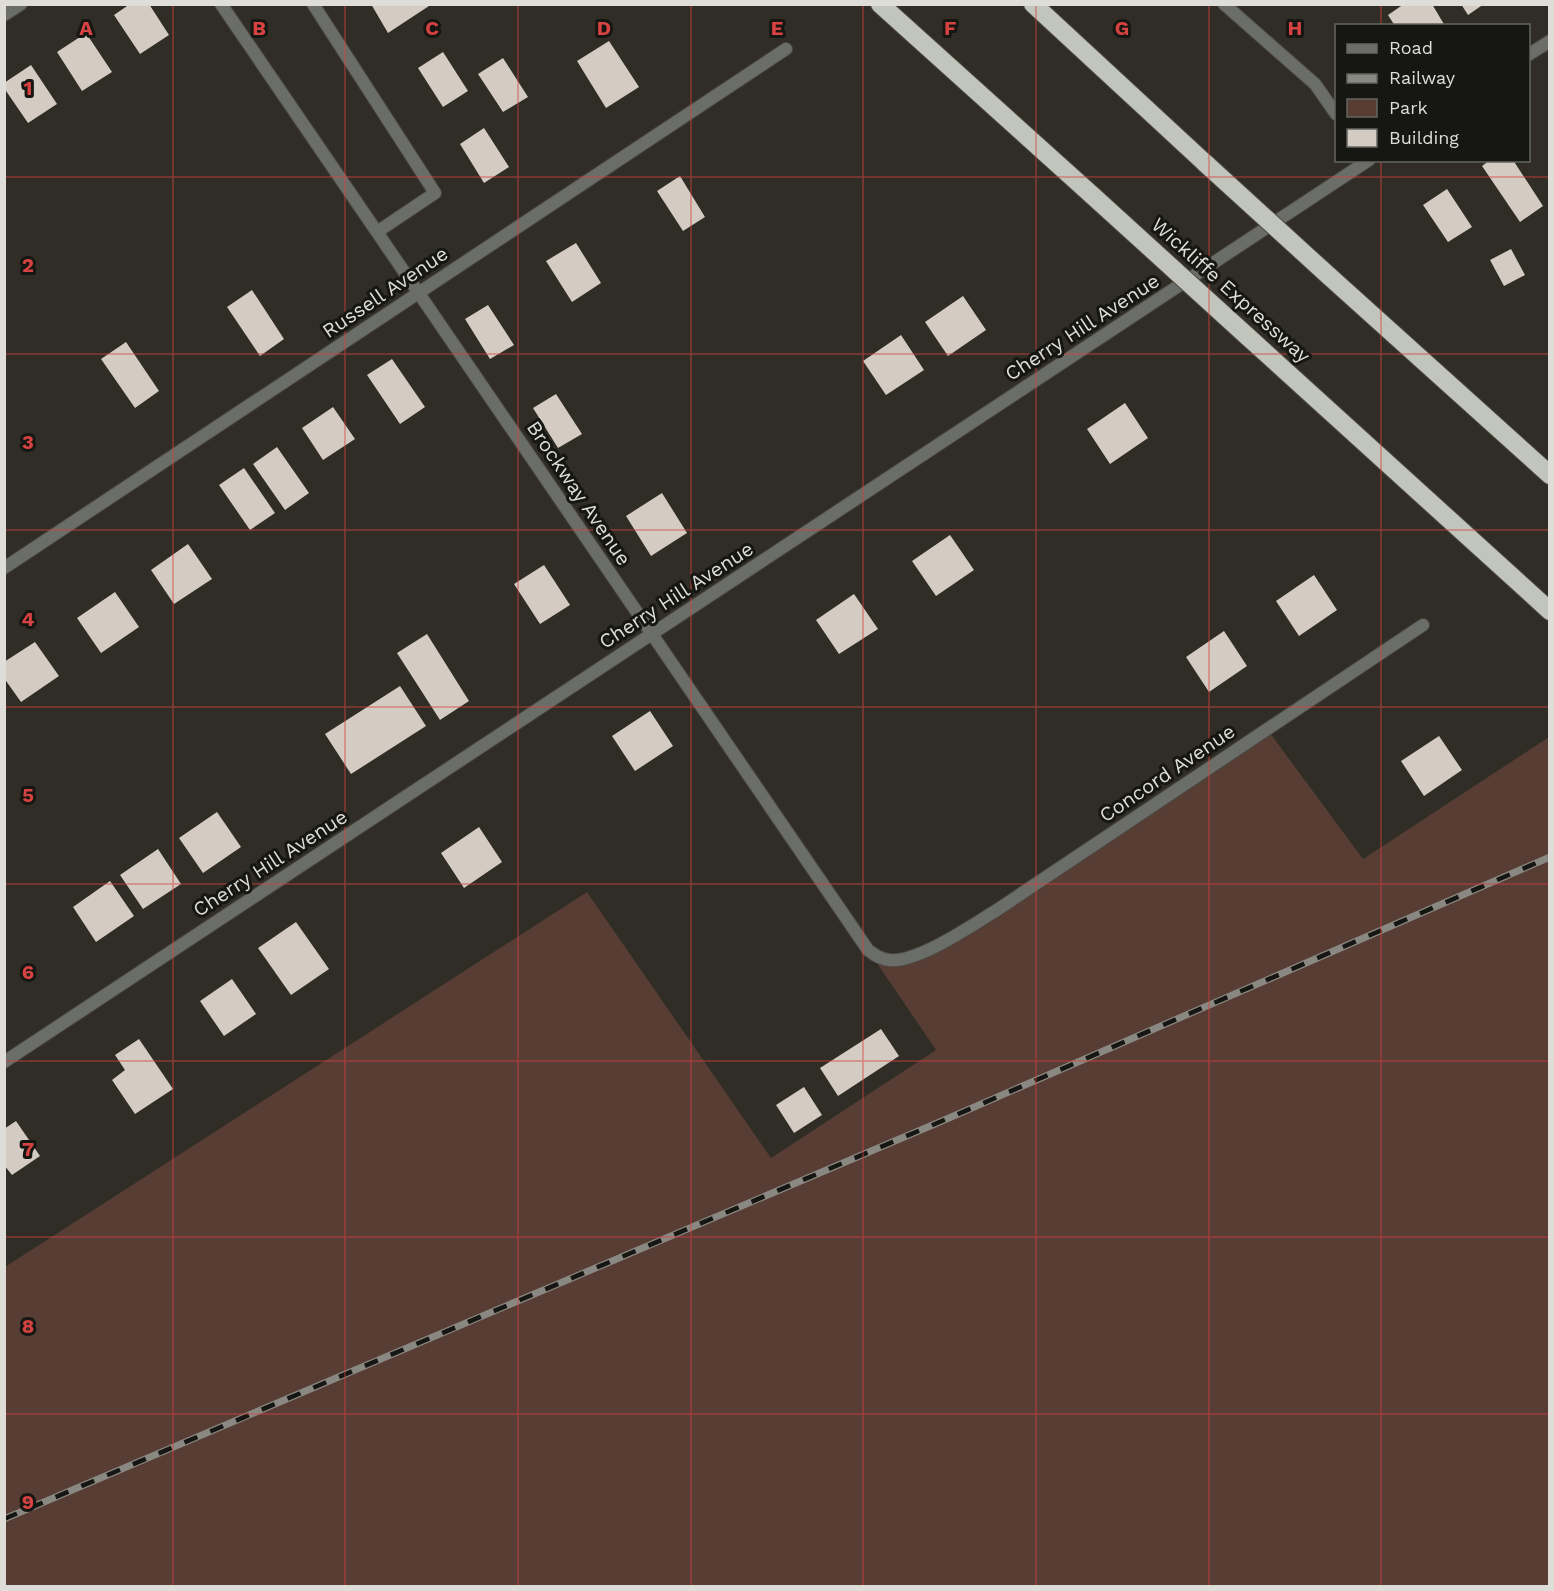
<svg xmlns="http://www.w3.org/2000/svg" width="1554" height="1591" font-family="'Work Sans',sans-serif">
  <rect width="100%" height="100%" fill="#2f2d25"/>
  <path fill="#573d33" d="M1267,729L1363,859L1549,737V1586H5V1267L587,892L771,1158L936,1050L868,950L880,958L929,949Z"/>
  <path fill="#d4ccc3" d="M130,4H149L169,35L140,54L114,15Z
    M371,4H432L388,33Z
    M1404,4H1432L1445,26H1395L1388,15Z
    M1461,4H1484L1468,15Z
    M86,33L112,72L82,91L57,52Z
    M609,41L639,87L606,108L577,61Z
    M443,52L468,91L443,107L418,68Z
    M503,58L528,97L503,112L478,74Z
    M31,65L57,104L28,123L4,88V83Z
    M484,128L509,167L484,183L460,144Z
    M1490,160H1513L1543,206L1520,222L1482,166Z
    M680,176L705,217L683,231L657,191Z
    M1447,189L1472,227L1448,242L1423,205Z
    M576,243L601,283L572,302L546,261Z
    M1511,249L1525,275L1504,286L1490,260Z
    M252,290L284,339L260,356L227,307Z
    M963,296L986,330L948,356L925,322Z
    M488,305L514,345L490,359L465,319Z
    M901,335L924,370L886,395L863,361Z
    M126,342L159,391L135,408L101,359Z
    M392,359L425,407L400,424L367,375Z
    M556,394L582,434L558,448L533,408Z
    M1125,403L1148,438L1110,464L1087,429Z
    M333,407L355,439L323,460L302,428Z
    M277,447L309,493L285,510L253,464Z
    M244,468L275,513L250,530L219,485Z
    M662,493L687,533L651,556L626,516Z
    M950,535L974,570L936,596L912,561Z
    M188,544L212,579L174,604L151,570Z
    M544,565L570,605L540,624L514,584Z
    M1314,575L1337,610L1299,636L1276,601Z
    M115,592L139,627L101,653L77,618Z
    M854,594L878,629L839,654L816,620Z
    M1224,631L1247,666L1209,692L1186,657Z
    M427,634L469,701L440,720L397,653Z
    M35,642L59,676L21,702L4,678V662Z
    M400,686L426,726L351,774L325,734Z
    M650,711L673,746L635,771L612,736Z
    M1439,736L1462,770L1424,796L1401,761Z
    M217,812L241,847L203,873L179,838Z
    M479,827L502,862L464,888L441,853Z
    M158,849L181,884L143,909L120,875Z
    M110,881L134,916L96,942L73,907Z
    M296,922L329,969L291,995L258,948Z
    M232,979L256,1014L224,1036L200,1001Z
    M881,1029L899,1056L838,1096L820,1068Z
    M139,1039L173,1089L135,1114L112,1080L125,1070L115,1055Z
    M804,1087L822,1115L794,1133L776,1105Z
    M16,1121L40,1156L12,1175L4,1165V1129Z"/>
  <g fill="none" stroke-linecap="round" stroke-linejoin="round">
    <defs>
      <path id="street" d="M221,4L868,950C875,955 880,959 889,960C918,963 972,925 997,910L1423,625
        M313,4L435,193L377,232
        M1224,4L1315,84L1336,114
        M4,15L21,4
        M1528,55L1550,41
        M4,568L786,49
        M4,1062L1369,160"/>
      <path id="highway" d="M880,4L1093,196
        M1033,4L1205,163
        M1329,276L1550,475
        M1247,336L1550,611"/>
    </defs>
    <use href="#street" stroke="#4b4942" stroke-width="14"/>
    <use href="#highway" stroke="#4b4942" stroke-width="20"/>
    <use href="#street" stroke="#6b6d69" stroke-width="12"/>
    <use href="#highway" stroke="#c1c5bb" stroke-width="18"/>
    <defs>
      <path id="rail" d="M4,1519L949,1118L1550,857"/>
    </defs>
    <use href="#rail" stroke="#8a8882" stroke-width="7"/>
    <use href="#rail" stroke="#161612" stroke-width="4.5" stroke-dasharray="14" stroke-linecap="butt"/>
    <defs>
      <path id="highway-bridge" d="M1205,163L1329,276
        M1093,196L1247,336"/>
    </defs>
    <use href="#highway-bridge" stroke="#4b4942" stroke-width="20" stroke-linecap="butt"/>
    <use href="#highway-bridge" stroke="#c1c5bb" stroke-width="18"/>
  </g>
  <path fill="none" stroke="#d74342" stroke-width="1.5" stroke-opacity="0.55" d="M173,4V1586M345,4V1586M518,4V1586M691,4V1586M863,4V1586M1036,4V1586M1209,4V1586M1381,4V26M1381,160V1586M4,177H1550M4,354H1550M4,530H1550M4,707H1550M4,884H1550M4,1061H1550M4,1237H1550M4,1414H1550"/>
  <g text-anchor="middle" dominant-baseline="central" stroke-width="6" stroke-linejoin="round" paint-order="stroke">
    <g font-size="20" fill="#deddd8" stroke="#161612">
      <text transform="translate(1231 290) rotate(42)">Wickliffe Expressway</text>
      <text transform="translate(385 292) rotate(-34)">Russell Avenue</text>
      <text transform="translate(1082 327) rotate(-33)">Cherry Hill Avenue</text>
      <text transform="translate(579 493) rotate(56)">Brockway Avenue</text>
      <text transform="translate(676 595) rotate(-33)">Cherry Hill Avenue</text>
      <text transform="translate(1167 773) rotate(-34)">Concord Avenue</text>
      <text transform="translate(270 863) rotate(-33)">Cherry Hill Avenue</text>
    </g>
  </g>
  <g font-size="20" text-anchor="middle" font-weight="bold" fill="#d74342" stroke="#161612" stroke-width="6" stroke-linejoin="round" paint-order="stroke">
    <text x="86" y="35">A</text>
    <text x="259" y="35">B</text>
    <text x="432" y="35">C</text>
    <text x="604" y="35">D</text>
    <text x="777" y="35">E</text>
    <text x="950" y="35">F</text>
    <text x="1122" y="35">G</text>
    <text x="1295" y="35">H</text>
    <text x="28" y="95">1</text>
    <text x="28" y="272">2</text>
    <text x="28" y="449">3</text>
    <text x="28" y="626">4</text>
    <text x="28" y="802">5</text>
    <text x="28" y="979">6</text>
    <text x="28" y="1156">7</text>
    <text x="28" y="1333">8</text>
    <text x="28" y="1509">9</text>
  </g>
  <rect width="1554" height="1591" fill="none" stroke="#deddd8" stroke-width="12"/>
  <rect x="1335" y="24" width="195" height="138" fill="#161612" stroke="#666661" stroke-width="1.5"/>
  <rect x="1347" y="44" width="30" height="9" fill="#6b6d69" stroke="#666661" stroke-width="1.5"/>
  <text x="1389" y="54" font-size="18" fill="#deddd8">Road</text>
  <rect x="1347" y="74" width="30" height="9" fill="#8a8882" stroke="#666661" stroke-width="1.5"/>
  <text x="1389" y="84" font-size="18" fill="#deddd8">Railway</text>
  <rect x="1347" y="99" width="30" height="18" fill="#573d33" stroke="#666661" stroke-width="1.5"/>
  <text x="1389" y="114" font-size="18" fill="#deddd8">Park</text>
  <rect x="1347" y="129" width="30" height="18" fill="#d4ccc3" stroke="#666661" stroke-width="1.5"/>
  <text x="1389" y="144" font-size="18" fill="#deddd8">Building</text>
</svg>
